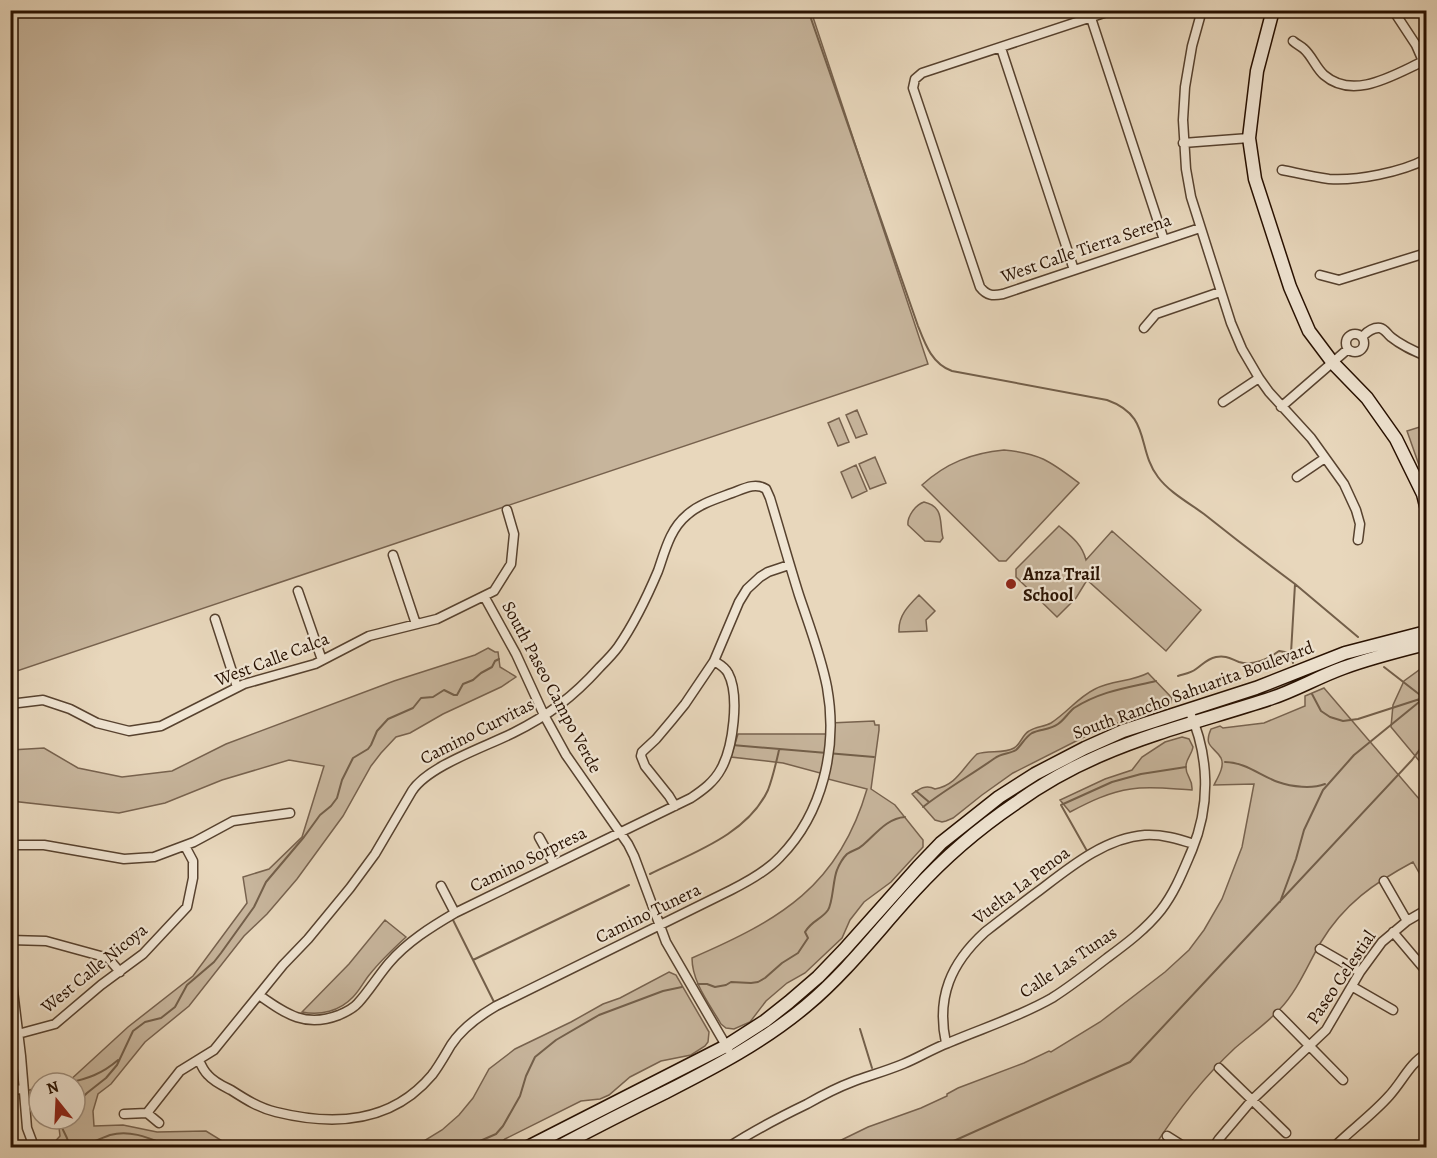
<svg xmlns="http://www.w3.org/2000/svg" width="1437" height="1158" font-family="Alegreya,serif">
  <rect width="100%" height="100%" fill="#e8d7bc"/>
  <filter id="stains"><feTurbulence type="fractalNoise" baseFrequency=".00333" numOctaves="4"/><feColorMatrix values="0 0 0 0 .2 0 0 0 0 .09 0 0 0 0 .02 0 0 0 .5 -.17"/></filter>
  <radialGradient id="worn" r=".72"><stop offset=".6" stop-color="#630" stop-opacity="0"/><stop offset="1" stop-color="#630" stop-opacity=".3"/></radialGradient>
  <path fill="#c7b59c" stroke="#77624e" stroke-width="1.5" d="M10,11H811L928,364L11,673Z
    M857,410L867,434L856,438L846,415Z
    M839,418L849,442L838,446L828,423Z
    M1426,425V485L1407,431Z
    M1004,450C1040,453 1051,462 1079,483L1006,561H999L922,485C946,463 972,453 1004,450Z
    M875,457L886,483L870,489L859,464Z
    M856,465L867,491L852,498L841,472Z
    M924,502C945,507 939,523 943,538L940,542L925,541L908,525C907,517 915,505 924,502Z
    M1059,526C1071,536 1082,544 1086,560L1112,531L1201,610L1166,651L1087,580L1076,598L1057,617L1016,577V569Z
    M919,595L935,611L926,620L927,631L899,632C898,616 908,606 919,595Z
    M488,648L495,652H498L500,667L515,676L516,677L501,687L443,714L410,733L396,737L381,753L371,766L343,816L297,879L267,914L244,936L189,1006L145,1042L111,1084L98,1094L93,1111L94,1126L123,1125L157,1132L206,1131L232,1147H50L60,1136L58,1119H75V1083H67L128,1027L193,976L247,903L243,877L269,869L302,837L324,766L289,760L222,780L165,803L119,813L11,801V750L44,748L78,768L122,777L172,771L226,744L394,681L475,655Z
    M1426,665V769L1391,727L1393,705L1404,681Z
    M1148,673L1172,698L1171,703L1168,706L1128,719L1092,733L1013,773L982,795L953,818L946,821L942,822L935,820L912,794C919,789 926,784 935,789C957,785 963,767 977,754C989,750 1004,754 1014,748C1021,744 1022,735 1029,731C1036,726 1044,727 1051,723C1067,713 1077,698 1095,689C1112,680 1131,682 1148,673Z
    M1324,688L1426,807V885L1413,862C1374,883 1344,904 1321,942C1308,964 1298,990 1280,1009C1267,1023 1250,1035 1235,1048C1204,1077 1177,1111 1154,1147L825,1148L868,1127L921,1108L947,1096V1094L958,1088L1024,1063L1049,1051L1051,1052L1100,1022L1165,972L1189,950L1204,930L1222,899L1242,847L1254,784L1214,785C1218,777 1225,766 1221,758C1214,746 1203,747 1211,729L1220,726L1223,728L1264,723L1305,706V696Z
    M874,721L875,725H879V730L871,789L895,805L923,840V847L891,882L864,902L850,920L842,938L805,973L787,983L766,1001L750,1022L734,1029L726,1028L721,1024C709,1003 692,982 692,958C780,920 839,886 867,789L824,778V774L783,763L731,757L738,734H829L830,723Z
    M1182,737L1189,739L1193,747C1192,754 1186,759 1186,766C1185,776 1193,778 1192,790C1172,789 1151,786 1131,789C1109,792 1089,802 1070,812L1060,800L1105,779L1132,770L1142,757L1165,742Z
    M385,920L406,937C393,949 381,960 370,974C364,981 360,990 353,997C340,1011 320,1016 302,1012L349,964Z
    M669,972L676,975L709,1032L708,1042L705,1046L691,1055L661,1061L630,1077L609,1095L600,1099L581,1101L505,1139L495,1147H414L442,1130L459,1115L473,1098L489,1069L515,1049L571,1022L603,1004L620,998Z"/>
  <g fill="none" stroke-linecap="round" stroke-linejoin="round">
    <path stroke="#735f4a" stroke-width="2" d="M808,10L918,326C925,344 932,364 952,371L1107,400C1152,416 1136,448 1158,477C1169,492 1189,503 1204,514C1234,538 1264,561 1295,584L1291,653L1293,663
      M1295,584L1358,637
      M1178,676C1184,674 1191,673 1196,669C1203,664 1207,659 1216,657C1226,655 1231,659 1239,662C1253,666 1268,659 1279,651L1291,653
      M1312,694L1321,711L1330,717L1343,721L1358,719L1426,697
      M732,745L874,757
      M1225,762C1245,762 1261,776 1278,782C1292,787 1312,789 1325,784
      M916,791L929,802
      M923,807C946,789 971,775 995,758C1001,753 1010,754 1016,750C1022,745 1025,737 1032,733C1040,729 1050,730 1058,724C1064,720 1068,713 1074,708C1101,691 1126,688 1156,681
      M1087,851L1061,805L1112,782L1141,774L1186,767
      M650,874C692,853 747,835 768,790C773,777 776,763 779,750
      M1280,902L1296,859L1304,830L1323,790L1354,755L1424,698L1384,667
      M452,918L495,1004
      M473,960L629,885
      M698,984H707L715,987L726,985L731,982L751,983L758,982L765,978L782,963L798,953L808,938L805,932C812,920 821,920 828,910C833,903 833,879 837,870C839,865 843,858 847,854C852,850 858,850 863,845C875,835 887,818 905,817
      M860,1029L872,1068
      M67,1083C87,1079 102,1074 118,1060
      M30,1090L39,1088
      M75,1105L87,1093L106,1078L117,1065L133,1031L145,1022L161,1018L175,1007L187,985L214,962L221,953L254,907L266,882L304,837L320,815L331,806L337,798L342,780L353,758L368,749L371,745L377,731L388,719L413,708L421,698L433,697L444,690L454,695H457L463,684L473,680L481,673L492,667L495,661L499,659
      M62,1119C59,1131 70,1136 69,1148
      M78,1148C89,1144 99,1139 110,1135C133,1129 153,1140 175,1148
      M464,1148L496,1134L503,1126L520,1096L526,1076L535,1057L556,1040L599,1015L663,991L682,987
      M938,1148L1130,1062L1412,760L1426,741"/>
    <defs>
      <path id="street" d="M1113,10L922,73L915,79L913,88L980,287C987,296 993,296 1003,294L1200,228
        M1202,10L1192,46L1185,87L1183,120L1186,169L1191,197L1231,323L1242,349L1259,378L1269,392L1311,438L1344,484L1356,510L1360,524L1358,540
        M1393,10L1416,45L1426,68
        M1091,18L1164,240
        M1293,41C1296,44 1301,46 1304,49C1312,56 1316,68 1324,75C1354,101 1395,74 1424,61
        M1001,48L1074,270
        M1183,143L1249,138
        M1282,170C1297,173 1313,177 1329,179C1357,181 1402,172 1426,159
        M1320,275L1339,280L1426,253
        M1144,328L1156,314L1220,292
        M1346 343a9 9 0 1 1 18 0a9 9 0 1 1-18 0Z
        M1363,336C1367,332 1373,327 1380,328C1385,329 1387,334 1391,337C1402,346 1414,351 1426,356
        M1223,402L1259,378
        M1281,407L1348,349
        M1297,477L1325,458
        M393,555L416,624
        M298,591L322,660
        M484,596L516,654L544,715L566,755L628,844L634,856L666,942L728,1049
        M215,619L237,687
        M10,704L43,700L70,709L97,723L129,731L161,726L244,684L315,664L369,636L437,619L494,591L511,564L514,534L507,510
        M675,806L669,796L645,766L641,756L642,752L656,739L672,720L685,704L714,661L739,602L747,589L760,577L768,572L789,565
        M539,837L554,864
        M10,845H44L124,859L154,857L194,842L233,821L290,813
        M1384,881L1407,921
        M441,886L455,913
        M1393,932L1426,971
        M10,940L46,941L108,958L120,972
        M1320,949L1360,972
        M10,966L21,1056L27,1128L33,1144
        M1353,987L1393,1010
        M259,995C286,1014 305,1028 339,1015C346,1012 353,1009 358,1003C369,991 378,976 389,963C407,942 431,927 455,913L691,798C703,790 714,782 721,769C733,748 740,695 728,673C725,667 719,664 714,661
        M1278,1014L1343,1080
        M18,1034L55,1024L101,985L143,954L187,907L193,878V861L185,846
        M946,1043C936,997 951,963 985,932C1003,918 1021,904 1040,890C1070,867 1105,838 1145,835C1162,834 1178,839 1194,844
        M1219,1068L1286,1133
        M10,1090L23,1089
        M147,1113L180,1071L214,1050L283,965L308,939L350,888L375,854L412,791C428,766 485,747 513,733C549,715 573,697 600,667C606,661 613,654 618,647C634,624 647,597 658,571C665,551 670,529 687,515C699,504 716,499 732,493C743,489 755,482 766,489L770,498C780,531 789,563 799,595C809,625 821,656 827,687C838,747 823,813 780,857C767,871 749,881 731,890L496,1006C479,1016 462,1028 451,1045C445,1055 439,1066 432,1075C391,1124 333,1126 276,1112C259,1108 245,1099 231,1090C223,1086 214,1082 208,1075C204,1071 201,1065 199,1060
        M124,1114L147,1113L159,1123
        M1167,1136L1186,1148
        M727,1148C753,1131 780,1117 807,1104C821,1096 836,1088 852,1082C868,1076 886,1071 903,1064C918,1058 932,1049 948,1043C983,1028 1019,1017 1052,998C1071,986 1089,972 1107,958C1126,944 1146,929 1161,910C1175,892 1183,871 1192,850C1211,804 1209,755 1189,710
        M1213,1148L1219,1139L1252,1100L1326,1030L1360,972L1382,942L1407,921L1426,910
        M1333,1148C1351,1130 1372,1115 1389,1096C1402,1082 1410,1063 1426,1054"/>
      <path id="secondary" d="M1273,10L1257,71L1249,138L1255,179L1290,287L1309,331L1333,363L1367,398L1396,439L1423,494L1426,506
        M526,1148L726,1046L765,1021L789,1002L818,977L844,950L918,867L941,843L999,797L1035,774L1085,748L1123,731L1256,688L1345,653L1426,632
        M556,1148C592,1129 629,1110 666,1092C715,1067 763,1042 806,1006C847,972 879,929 915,890C945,857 979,828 1016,803C1042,784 1071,768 1101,755C1156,731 1215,717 1272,698C1296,690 1318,677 1343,668C1370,658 1398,651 1426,644"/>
    </defs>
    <use href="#street" stroke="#57422f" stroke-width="11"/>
    <use href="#secondary" stroke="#271000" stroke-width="15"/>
    <use href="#street" stroke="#f0e5d3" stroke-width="8"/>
    <use href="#secondary" stroke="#f0e5d3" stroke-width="12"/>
  </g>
  <circle fill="#8f2418" stroke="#f0e5d3" stroke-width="2" cx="1011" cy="584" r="6"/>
  <g text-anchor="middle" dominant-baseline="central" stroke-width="4.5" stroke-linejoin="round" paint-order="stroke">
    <g font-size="18" fill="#271000" stroke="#f0e5d3">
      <text transform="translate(1086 248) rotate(-19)">West Calle Tierra Serena</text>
      <text transform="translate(272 659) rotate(-21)">West Calle Calca</text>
      <text transform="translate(552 687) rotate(62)">South Paseo Campo Verde</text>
      <text transform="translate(1193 690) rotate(-20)">South Rancho Sahuarita Boulevard</text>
      <text transform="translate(477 731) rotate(-27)">Camino Curvitas</text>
      <text transform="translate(528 859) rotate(-26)">Camino Sorpresa</text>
      <text transform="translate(1021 885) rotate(-37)">Vuelta La Penoa</text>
      <text transform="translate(648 913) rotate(-26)">Camino Tunera</text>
      <text transform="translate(1068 962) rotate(-34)">Calle Las Tunas</text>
      <text transform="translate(94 968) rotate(-39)">West Calle Nicoya</text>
      <text transform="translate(1341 977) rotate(-56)">Paseo Celestial</text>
    </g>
    <g font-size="18" font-weight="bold" fill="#271000" stroke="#f0e5d3" text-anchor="start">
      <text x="1023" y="574">Anza Trail<tspan x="1023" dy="21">School</tspan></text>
    </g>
  </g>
  <rect width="1437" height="1158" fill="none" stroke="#e8d7bc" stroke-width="36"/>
  <rect x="12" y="12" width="1413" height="1134" fill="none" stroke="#271000" stroke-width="3"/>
  <rect x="18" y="18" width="1401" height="1122" fill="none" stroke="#271000" stroke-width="1.5"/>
  <g transform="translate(57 1101) rotate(342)"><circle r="28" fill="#f0e5d3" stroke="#a0907f" stroke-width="1.5"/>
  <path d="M0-4.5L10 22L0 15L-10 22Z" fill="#8f2418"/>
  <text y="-9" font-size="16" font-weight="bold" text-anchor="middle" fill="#271000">N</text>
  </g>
  <rect width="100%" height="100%" filter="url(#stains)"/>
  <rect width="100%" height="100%" fill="url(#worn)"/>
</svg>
